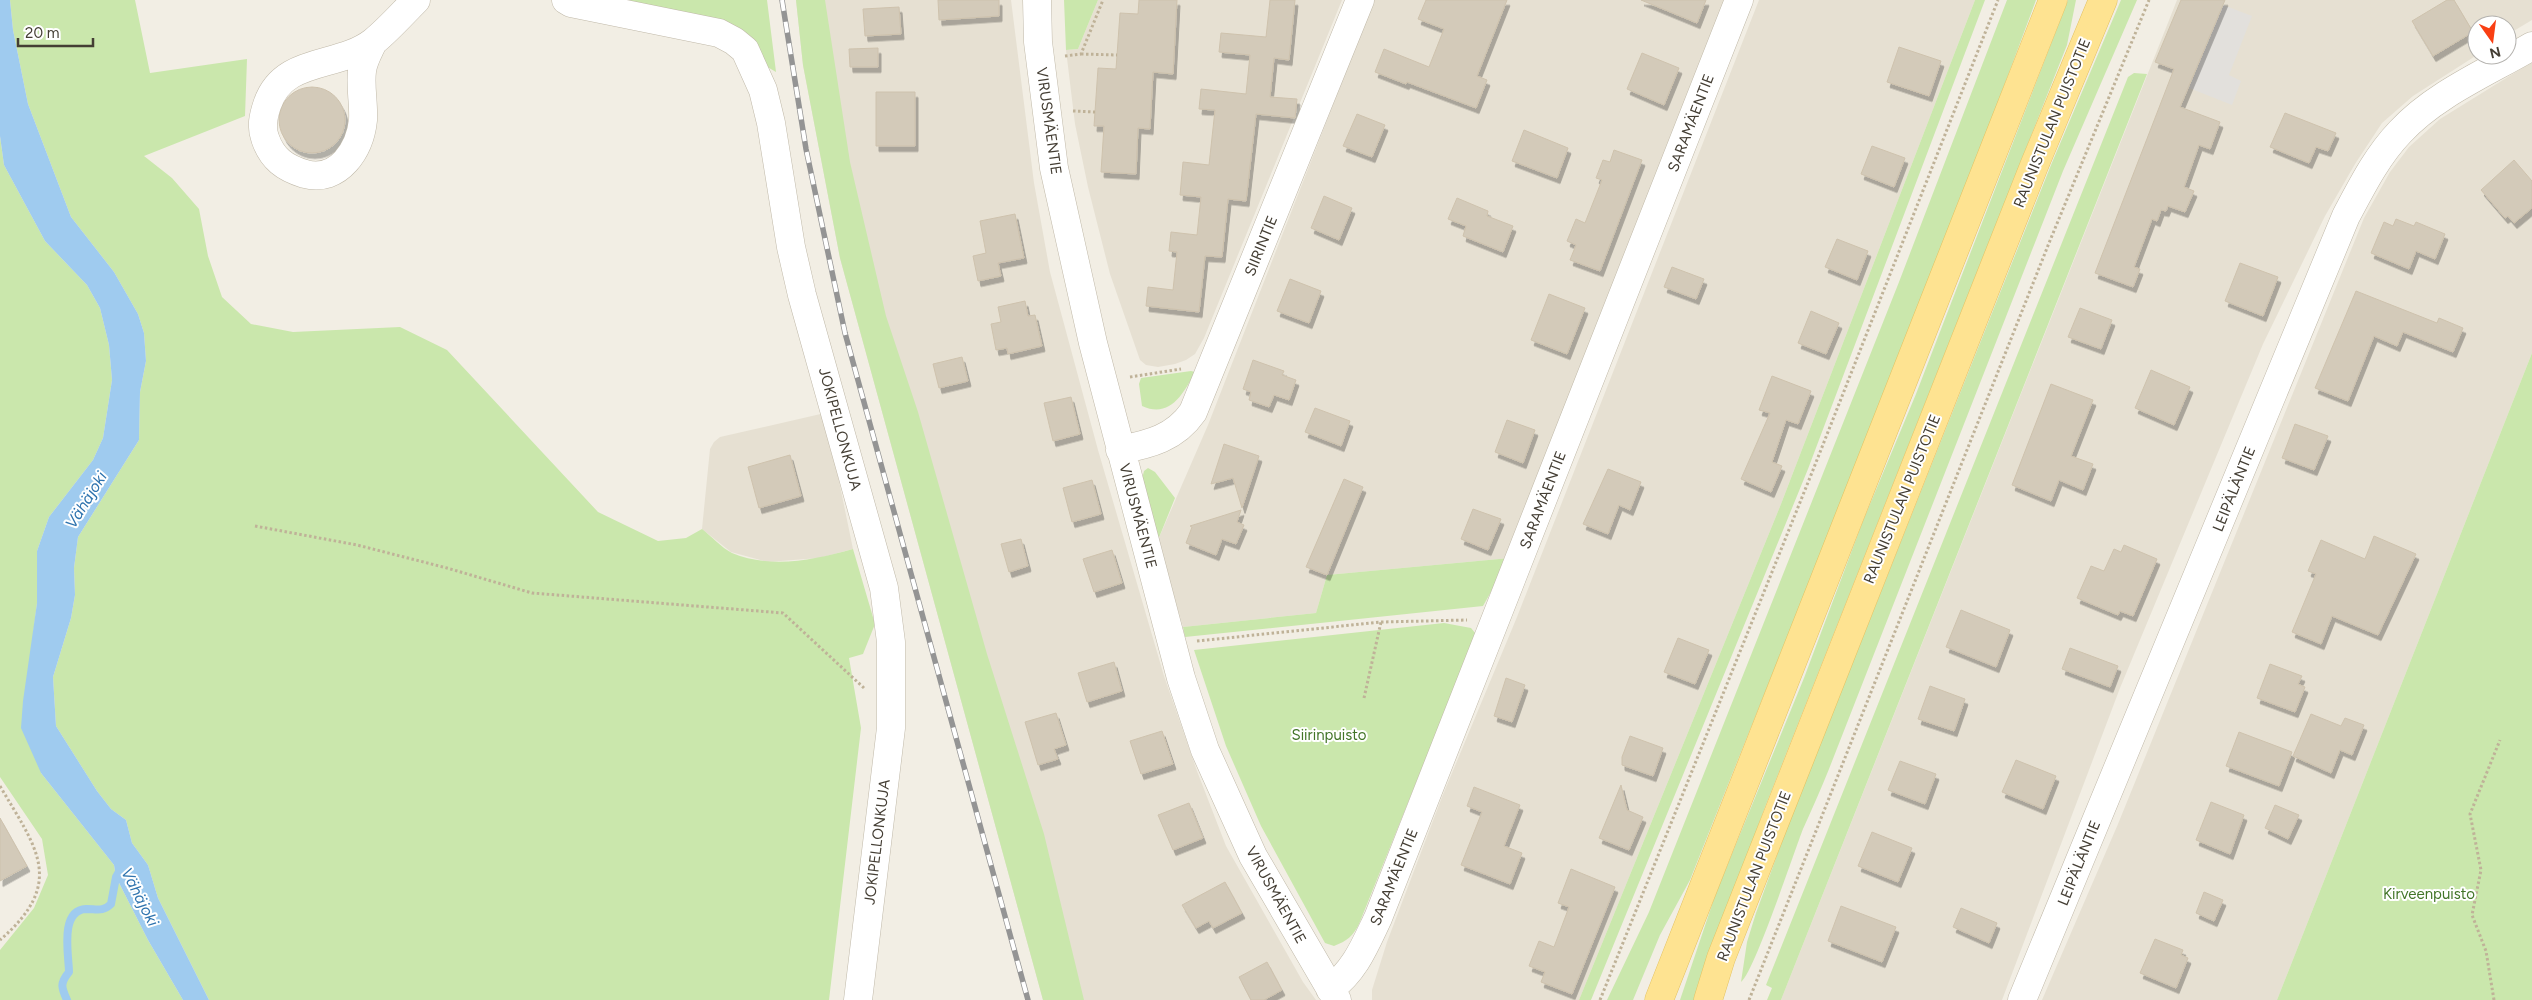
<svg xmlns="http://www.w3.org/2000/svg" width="2532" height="1000" font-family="Figtree,sans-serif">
  <defs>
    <filter id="shadow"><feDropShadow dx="3" dy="5.5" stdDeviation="0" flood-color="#0004"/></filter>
  </defs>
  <rect width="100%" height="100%" fill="#f2eee4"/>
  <path fill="#e6e0d2" d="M796,0H1011L1034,183L1050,272L1098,450L1164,676L1197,771L1226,846L1303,982L1316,1000H1043L840,258L803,65Z
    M1098,0H1342L1204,338L1195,354L1186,360L1175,364L1158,367L1146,365L1140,360L1110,274L1088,187L1075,124L1066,50L1078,49Z
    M1374,0H1728L1510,558L1327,575L1316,613L1183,627L1158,540L1208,425Z
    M1759,0H1975L1781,504L1579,1000H1372V990L1387,942L1442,797L1517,617Z
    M2177,0H2532V20L2507,35V25H2477V55L2413,96L2382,123L2355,164L2325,216L2263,344L2120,688L2002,1000H1781Z
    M2532,62V353L2277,1000H2042L2118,824L2364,218L2390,172L2409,147L2440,119Z
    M825,413L853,549L819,558L768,562L731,552L702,529L710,449L714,442L720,437Z"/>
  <path fill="#cae7ac" d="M10,0H135L150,73L247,59L245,116L144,156L172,178L199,209L208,256L222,297L251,324L293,332L400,327L447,350L598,512L658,541L686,538L702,529C711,536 722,548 732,553C771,569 814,560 853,549L875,624L863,654L849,658L861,728L829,1000H209L158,898L148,865L132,843L126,820L111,809L97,791L56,726L53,677L71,618L75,595L74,568L78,537L139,440L140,392L146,361L144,333L138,314L114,272L71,217L28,104L13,30Z
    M595,0H767L776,72L764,65Z
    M796,0H825L850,162L886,316L918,412L987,654L1044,834L1084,1000H1043L840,258L803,65Z
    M1064,0H1098L1078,49L1066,50Z
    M1975,0H1985L1808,469L1591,1000H1579L1781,504Z
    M2007,0H2036C1927,296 1806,587 1690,880L1660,935L1633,1000H1607L1649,912L1899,282Z
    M2068,0H2076L2067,45L1765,807L1694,1000H1680L1716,893L1804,678L1863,521L1916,394Z
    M2121,0H2137L2063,171L1829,769C1821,789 1812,809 1803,829C1794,852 1754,973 1741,982L1747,942L1756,913L1790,820L2051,165Z
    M2134,73L2147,74L1781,1000H1767L1772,988L1766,985L2128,77Z
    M0,136L4,165L45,241L87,285L100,308L109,345L112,380L103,438L93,460L49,517L37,551V603L33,635L41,773L114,865L116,877L148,940L183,1000H0V950L34,908L48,875L42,839L0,777Z
    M2532,353V1000H2277Z
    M1191,371L1195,372C1184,393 1170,419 1142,406L1139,384L1141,378Z
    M1148,468L1155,472L1175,498L1158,540L1141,483L1144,471Z
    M1510,558L1483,606L1185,637L1183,627L1316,613L1327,575Z
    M1444,623L1471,628L1476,634L1359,924C1353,936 1347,941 1334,946L1325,943L1261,826L1226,746L1194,650Z"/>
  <path fill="#e2e0dc" d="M2223,5L2252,16L2229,75L2241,81L2232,105L2189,88Z"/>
  <path fill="#9fcbef" d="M0,0H10L13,30L28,104L71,217L114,272L138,314L144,333L146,361L140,392L139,440L78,537L74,568L75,595L71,618L53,677L56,726L97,791L111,809L126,820L132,843L148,865L158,898L209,1000H183L148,940L116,877L114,865L41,773L21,728L23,701L37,603V551L49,517L93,460L103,438L112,380L109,345L100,308L87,285L45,241L4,165L0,136Z"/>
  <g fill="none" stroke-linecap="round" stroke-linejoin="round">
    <path stroke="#9fcbef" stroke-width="8" d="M67,1000C61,987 60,983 69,972C69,957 59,910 86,909C97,909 103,912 111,904L116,877L120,870"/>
  </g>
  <path fill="#d3cab9" stroke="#cec2ad" filter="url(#shadow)" d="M938,0H999V16L939,20Z
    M1139,0H1177L1173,74L1153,72L1150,129L1138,128L1136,174L1101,172L1104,126H1094L1098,68L1116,69L1120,13L1138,14Z
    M1270,0H1295L1289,60L1274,58L1270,97L1297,99L1295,118L1256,114L1246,201L1228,199L1222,257L1205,256L1199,312L1146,306L1148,287L1173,290L1177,252L1169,251L1171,232L1197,235L1201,197L1180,195L1183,162L1209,165L1215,110L1199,109L1201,89L1246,94L1250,55L1219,52L1221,33L1266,37Z
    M1426,0H1507L1477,76L1487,80L1476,108L1407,82L1406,84L1375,72L1384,49L1429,67L1444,29L1418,19Z
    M1641,0H1706L1697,23Z
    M2181,0H2225L2180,107L2220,122L2210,149L2199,145L2184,187L2194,191L2185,212L2168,206L2166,211L2161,210L2157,221L2152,219L2134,267L2140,269L2133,287L2095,273L2174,69L2155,62Z
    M2447,0H2454L2473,32L2433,56L2412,21Z
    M899,7L901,34L865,36L863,9Z
    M1899,47L1941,61L1929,96L1887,82Z
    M878,48V67H850L849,49Z
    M1642,53L1679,68L1664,105L1627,89Z
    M279 120a33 33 0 1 1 66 0a33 33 0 1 1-66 0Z
    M876,92H915V146H876Z
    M2285,113L2336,133L2328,151L2316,147L2309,163L2270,147Z
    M1357,114L1385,125L1372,157L1343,146Z
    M1524,130L1568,148L1557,178L1512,161Z
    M1872,146L1905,158L1894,187L1861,174Z
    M1614,150L1642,160L1600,271L1570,260L1576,245L1567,241L1576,219L1585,223L1602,180L1596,178L1603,160L1610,162Z
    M2514,160L2532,181V208L2514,223L2508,216L2505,218L2481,190Z
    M1324,196L1352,208L1339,240L1311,228Z
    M1457,198L1488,211L1487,216L1513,226L1503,252L1463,236L1466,226L1448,219Z
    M1015,214L1024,258L998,263L1001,276L978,281L973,256L986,253L980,221Z
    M2396,219L2414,226L2416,222L2445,234L2435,259L2416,251L2409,269L2371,253L2384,222L2393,226Z
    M1837,239L1868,251L1857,280L1825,267Z
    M2240,263L2278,277L2263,316L2225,301Z
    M1672,267L1704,279L1696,299L1664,287Z
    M1290,279L1321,291L1309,323L1277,311Z
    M2356,291L2437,323L2439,318L2463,328L2453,352L2403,332L2397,346L2374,336L2348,401L2315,388Z
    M1549,294L1585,308L1567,354L1531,340Z
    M1025,301L1028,316L1035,315L1042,346L1008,354L1007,348L996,350L991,324L1001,322L998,307Z
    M2080,308L2112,320L2101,349L2068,337Z
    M1811,311L1839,323L1826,354L1798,343Z
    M962,357L968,381L939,388L933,364Z
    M1253,360L1284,371L1282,375L1296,380L1289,400L1274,395L1269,407L1249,400L1251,392L1243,389Z
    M2151,370L2190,387L2174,425L2135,408Z
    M1772,376L1811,391L1798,424L1786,420L1772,462L1782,466L1771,492L1741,479L1770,413L1759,410Z
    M2051,384L2093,400L2071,456L2093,464L2083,490L2059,480L2051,501L2012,485Z
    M1071,397L1080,434L1053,441L1044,403Z
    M1315,408L1350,421L1341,446L1305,432Z
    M1507,420L1535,430L1523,463L1495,452Z
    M2295,424L2328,436L2314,470L2282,458Z
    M1224,444L1259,456L1242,508L1233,478L1211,484Z
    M790,455L801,496L759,508L748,467Z
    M1608,469L1641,482L1630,510L1619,505L1608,534L1583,524Z
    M1344,479L1363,487L1327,575L1306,567Z
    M1092,480L1101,514L1072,522L1063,488Z
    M1473,509L1501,519L1488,550L1461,539Z
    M1241,510L1237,522L1244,525L1236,544L1222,539L1216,555L1186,543L1192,527L1190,526Z
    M2374,536L2416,554L2378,635L2332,616L2321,644L2292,632L2316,574L2308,571L2321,540L2365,559Z
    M1021,539L1028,566L1009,572L1001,544Z
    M2124,545L2157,559L2133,616L2120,611L2118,615L2077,598L2091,566L2104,571L2114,549L2121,552Z
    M1112,550L1122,583L1094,592L1083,559Z
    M1961,610L2010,630L1996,667L1946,647Z
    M1678,638L1709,650L1695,684L1664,672Z
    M2070,648L2118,666L2110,687L2062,669Z
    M1114,662L1122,691L1087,702L1078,673Z
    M2270,664L2302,676L2298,684L2305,687L2295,712L2257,698Z
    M1506,678L1525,685L1512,722L1494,716Z
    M1930,686L1965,699L1954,731L1918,719Z
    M1056,713L1066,745L1054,749L1058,759L1038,765L1025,722Z
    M2311,714L2341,726L2345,718L2364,725L2352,755L2340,750L2331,773L2293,756Z
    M1162,731L1173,764L1141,774L1130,741Z
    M2239,732L2292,752L2279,786L2226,766Z
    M1630,736L1663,748L1653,776L1622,765V757Z
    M2016,760L2056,776L2043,809L2002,792Z
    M1900,761L1936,774L1925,804L1888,790Z
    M1621,785L1627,810L1643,817L1629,850L1599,838Z
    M1474,787L1520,805L1504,846L1522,853L1510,884L1461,865L1482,812L1467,806Z
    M2211,802L2244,815L2230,854L2196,840Z
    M1189,803L1203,838L1173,850L1158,815Z
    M2275,805L2299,815L2288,839L2265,828Z
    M0,818L27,866L0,881Z
    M1872,832L1912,848L1898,882L1858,866Z
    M1571,869L1615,887L1572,994L1541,982L1545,972L1529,966L1539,941L1554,947L1569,907L1558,903Z
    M1225,882L1242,913L1213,928L1209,921L1196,928L1182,905Z
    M2204,892L2223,900L2214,921L2196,913Z
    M1841,906L1896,927L1882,962L1828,941Z
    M1961,908L1997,923L1989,943L1953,927Z
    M2155,939L2183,950L2181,955L2188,958L2176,988L2140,973Z
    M1267,962L1282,990L1264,1000H1251L1239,977Z"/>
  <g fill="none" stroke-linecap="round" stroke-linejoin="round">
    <defs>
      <path id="minor" d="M566,0L571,3L719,33L734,41L745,50L763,90L771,123L791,247L802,295L884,588L891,642V728L858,1000
        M1037,0L1038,42L1054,168L1093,343L1181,678L1205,750L1253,856L1337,1000
        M373,42C369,51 363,61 362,71C360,87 364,104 363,120C360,149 339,183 305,174C285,168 272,159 265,138C261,127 263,117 267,105C283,56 338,69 373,42C388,30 402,14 416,0
        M1120,450C1150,444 1175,438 1193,412L1360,0
        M1330,989C1355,971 1365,945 1378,918L1739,0
        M2022,1000L2346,216C2362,186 2377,156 2400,132C2435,94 2488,72 2532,46"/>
      <path id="major" d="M1659,1000L2053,0
        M1708,1000L1721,958L2034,166L2103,0"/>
    </defs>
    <use href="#minor" stroke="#c0b9a9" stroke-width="29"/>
    <use href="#major" stroke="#e3c161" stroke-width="29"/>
    <path stroke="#bfb298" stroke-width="3" stroke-dasharray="2.5 2.5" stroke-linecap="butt" d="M1081,54L1117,55
      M1065,56L1081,54L1103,0
      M1073,111L1095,112
      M1130,377L1181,369
      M255,526L357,545L447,568L532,593L783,613L864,688
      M1197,641L1381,622L1467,620
      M1364,698L1381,622
      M0,786C36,848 67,882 0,940
      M1600,1000L1813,470L1998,0
      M1749,1000L2049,243L2149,0
      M2494,1000L2486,951L2472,915L2481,870L2470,814L2500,740"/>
    <use href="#minor" stroke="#fff" stroke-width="28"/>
    <use href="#major" stroke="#fee391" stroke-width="28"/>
    <defs>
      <path id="rail" d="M782,0L806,149L845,333L1028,1000"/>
    </defs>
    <use href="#rail" stroke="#949494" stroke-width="5.5"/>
    <use href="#rail" stroke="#fff" stroke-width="4" stroke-dasharray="11" stroke-linecap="butt"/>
  </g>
  <g text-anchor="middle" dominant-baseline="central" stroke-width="4" stroke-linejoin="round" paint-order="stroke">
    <g font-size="15" fill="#443e34" stroke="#fff">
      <text transform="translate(1049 121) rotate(82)">VIRUSMÄENTIE</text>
      <text transform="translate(1691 123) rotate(-69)">SARAMÄENTIE</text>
      <text transform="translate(2052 123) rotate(-68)">RAUNISTULAN PUISTOTIE</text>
      <text transform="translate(1261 246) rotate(-68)">SIIRINTIE</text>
      <text transform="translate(840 429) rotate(75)">JOKIPELLONKUJA</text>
      <text transform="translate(2234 489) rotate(-68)">LEIPÄLÄNTIE</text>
      <text transform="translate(1902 499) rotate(-68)">RAUNISTULAN PUISTOTIE</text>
      <text transform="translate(1543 500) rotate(-69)">SARAMÄENTIE</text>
      <text transform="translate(1138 516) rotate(75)">VIRUSMÄENTIE</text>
      <text transform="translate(877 842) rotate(-83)">JOKIPELLONKUJA</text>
      <text transform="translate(2079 863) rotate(-68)">LEIPÄLÄNTIE</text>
      <text transform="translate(1754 876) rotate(-69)">RAUNISTULAN PUISTOTIE</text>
      <text transform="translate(1394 877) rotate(-68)">SARAMÄENTIE</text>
      <text transform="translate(1276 895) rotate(61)">VIRUSMÄENTIE</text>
    </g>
    <g font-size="15" fill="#427528" stroke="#fff">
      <text x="1329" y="735">Siirinpuisto</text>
      <text x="2429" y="894">Kirveenpuisto</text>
    </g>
    <g font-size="16" font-style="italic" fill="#2e73ae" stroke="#fff">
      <text transform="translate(86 500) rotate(-58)">Vähäjoki</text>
      <text transform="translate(140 897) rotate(63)">Vähäjoki</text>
    </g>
  </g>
  <g transform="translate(2492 40) rotate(166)"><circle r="24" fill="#ffffff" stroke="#b4b2ae"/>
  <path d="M0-4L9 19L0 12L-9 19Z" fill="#f93f13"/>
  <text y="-8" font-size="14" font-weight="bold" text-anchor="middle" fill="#443e34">N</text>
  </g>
  <path d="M18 38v8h75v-8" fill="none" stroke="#443e34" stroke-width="2.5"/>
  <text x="25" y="38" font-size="15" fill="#443e34" stroke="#ffffff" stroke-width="4" paint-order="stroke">20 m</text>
</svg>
